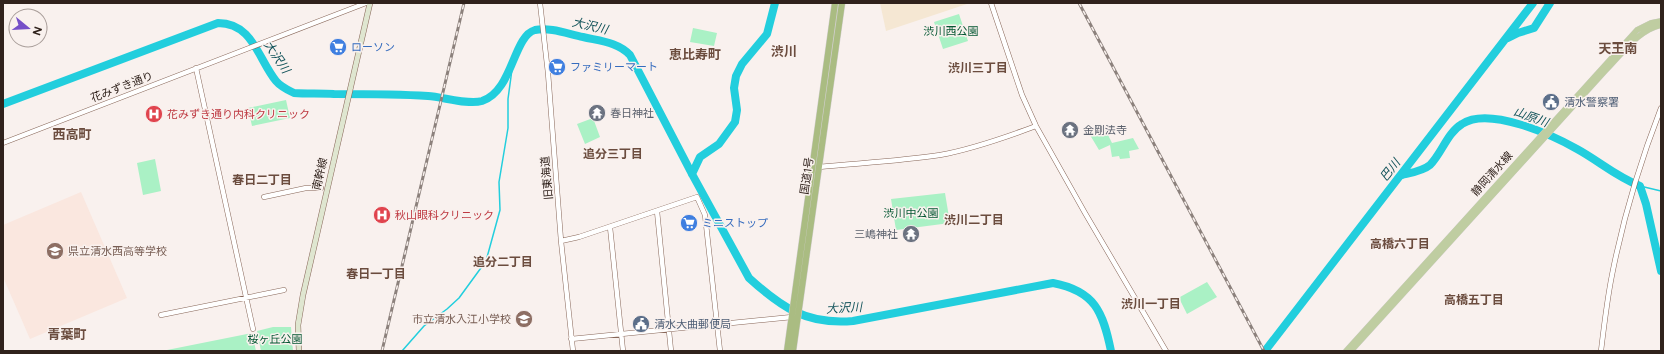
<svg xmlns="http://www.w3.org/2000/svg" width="1664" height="354" font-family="Figtree,'Noto Sans JP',sans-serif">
  <rect width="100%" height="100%" fill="#f9f1ee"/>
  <path fill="#f5e7d3" d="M880,3H970L886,31Z"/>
  <path fill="#fae7df" d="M81,192L127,298L30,339L3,277V225Z"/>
  <path fill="#aaf1c5" d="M959,14L968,41L943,49L934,22Z
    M693,28L717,33L714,46L690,42Z
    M286,100L290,118L252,126L248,108Z
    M593,118L600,137L585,144L577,124Z
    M1104,127L1112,143L1133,138L1139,149L1129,151L1130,158L1120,159L1119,156L1112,157L1110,145L1099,150L1090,135Z
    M155,159L161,191L143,195L137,163Z
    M945,193L950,223L896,230L891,199Z
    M1207,282L1217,297L1187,314L1180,300V297Z
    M273,327H291L293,351H261L257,331Z
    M252,333L256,351H162Z"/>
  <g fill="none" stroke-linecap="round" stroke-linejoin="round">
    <path stroke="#22cedd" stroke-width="1.5" d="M1640,186L1661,191
      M402,351L424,326L447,309L459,298L486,261L500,210L499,182L508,128V99L513,62"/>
    <path stroke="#22cedd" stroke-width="8" d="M1508,38L1518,33L1534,28L1550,3
      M3,104L218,23C253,23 258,59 276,81C281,87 288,90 294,93C307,94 321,93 334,94C365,94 397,94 428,96C443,97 468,105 482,101C513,91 513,36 535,30C550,27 568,34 583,37C600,41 618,42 630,55L692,174L749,278C782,308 807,325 853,321L1053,283C1095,291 1103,312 1111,351
      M692,174L700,157L719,144L735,122L737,110L734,88L736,76L742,64L767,34L775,3
      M1402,175C1410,173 1423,171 1430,165C1442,153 1447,133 1462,124C1489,106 1552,135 1577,149C1599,161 1615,176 1640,186L1646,204L1661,271
      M1265,351L1533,3"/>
    <defs>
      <path id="tertiary" d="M540,3L548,73L561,241L573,351
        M991,3L1022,95L1036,126L1085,213L1166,351
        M196,68L253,329
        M3,143L366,3
        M819,167C859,163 900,161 940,155C973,149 1004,138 1036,126
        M264,197L306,188H321
        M657,211L671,351
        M610,227L623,351
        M561,241L579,237L697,197L705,215L720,351
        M161,315L284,290
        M571,339L792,317
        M1601,351C1604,326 1607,300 1612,275C1623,219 1640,162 1661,108"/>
      <path id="secondary" d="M299,351L298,325L303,295L370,3"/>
      <path id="primary" d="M1346,351L1637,30L1651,23L1661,21
        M1351,351L1606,70C1622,54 1638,30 1661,25"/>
      <path id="trunk" d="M787,351L835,3
        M793,351L842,3"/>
    </defs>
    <use href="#tertiary" stroke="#886759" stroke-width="5.5"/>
    <use href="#secondary" stroke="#886759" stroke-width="6"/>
    <use href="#primary" stroke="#d1cecd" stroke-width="6"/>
    <use href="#trunk" stroke="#d1cecd" stroke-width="7"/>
    <use href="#tertiary" stroke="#fff" stroke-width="4.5"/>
    <use href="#secondary" stroke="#dfe6d0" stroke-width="5"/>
    <use href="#primary" stroke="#bfcda1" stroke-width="5.5"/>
    <use href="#trunk" stroke="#aabc82" stroke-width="6"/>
    <defs>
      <path id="rail" d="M1079,3L1264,351
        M382,351L464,3"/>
    </defs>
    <use href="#rail" stroke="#8c817c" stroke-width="3"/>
    <use href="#rail" stroke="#f9f1ee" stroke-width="1.5" stroke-dasharray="4.5" stroke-linecap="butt"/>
  </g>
  <defs>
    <symbol id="supermarket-disc" viewBox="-11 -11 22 22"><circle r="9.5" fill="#3f7fe0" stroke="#f9f1ee"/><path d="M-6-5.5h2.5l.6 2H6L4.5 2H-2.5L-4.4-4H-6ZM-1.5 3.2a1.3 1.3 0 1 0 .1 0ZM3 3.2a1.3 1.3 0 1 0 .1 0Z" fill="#fff"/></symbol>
    <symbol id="civic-disc" viewBox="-11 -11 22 22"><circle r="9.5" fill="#5c6f8a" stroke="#f9f1ee"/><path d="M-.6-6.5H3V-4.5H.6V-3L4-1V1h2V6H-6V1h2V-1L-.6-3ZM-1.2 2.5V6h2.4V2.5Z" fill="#fff"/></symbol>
    <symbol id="temple-disc" viewBox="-11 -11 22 22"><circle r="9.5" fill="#6b7280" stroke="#f9f1ee"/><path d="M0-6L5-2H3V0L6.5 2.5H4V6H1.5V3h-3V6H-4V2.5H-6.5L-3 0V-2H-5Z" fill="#fff"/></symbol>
    <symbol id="hospital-disc" viewBox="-11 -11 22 22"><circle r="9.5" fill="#e0444e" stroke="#f9f1ee"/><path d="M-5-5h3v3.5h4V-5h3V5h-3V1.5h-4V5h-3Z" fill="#fff"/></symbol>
    <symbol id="school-disc" viewBox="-11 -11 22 22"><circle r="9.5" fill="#8d6e63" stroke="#f9f1ee"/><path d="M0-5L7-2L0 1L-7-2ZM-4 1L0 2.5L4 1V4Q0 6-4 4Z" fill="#fff"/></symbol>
  </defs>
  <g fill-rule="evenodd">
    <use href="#supermarket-disc" x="328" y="37" width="20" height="20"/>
    <use href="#supermarket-disc" x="547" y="57" width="20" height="20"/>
    <use href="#civic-disc" x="1541" y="92" width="20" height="20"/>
    <use href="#temple-disc" x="587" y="103" width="20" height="20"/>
    <use href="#hospital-disc" x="144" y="104" width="20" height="20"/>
    <use href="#temple-disc" x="1060" y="120" width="20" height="20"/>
    <use href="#hospital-disc" x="372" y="205" width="20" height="20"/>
    <use href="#supermarket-disc" x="679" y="213" width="20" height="20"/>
    <use href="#temple-disc" x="901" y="224" width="20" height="20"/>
    <use href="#school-disc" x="45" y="241" width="20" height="20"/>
    <use href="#school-disc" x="514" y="309" width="20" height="20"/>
    <use href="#civic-disc" x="631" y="314" width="20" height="20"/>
  </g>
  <g text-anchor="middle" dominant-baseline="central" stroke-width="3" stroke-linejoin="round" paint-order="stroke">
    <g font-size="11" fill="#045732" stroke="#f9f1ee">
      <text x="951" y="31">渋川西公園</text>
      <text x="911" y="213">渋川中公園</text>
      <text x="275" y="339">桜ヶ丘公園</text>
    </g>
    <g font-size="11" fill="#366cbe" stroke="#f9f1ee" text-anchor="start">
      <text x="351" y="47">ローソン</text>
      <text x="570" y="67">ファミリーマート</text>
      <text x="702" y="223">ミニストップ</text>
    </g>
    <g font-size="11" fill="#30221c" stroke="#f9f1ee">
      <text transform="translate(122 87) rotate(-21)">花みずき通り</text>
      <text transform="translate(320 174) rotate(-77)">南幹線</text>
      <text transform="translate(1492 174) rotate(-48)">静岡清水線</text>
      <text transform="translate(807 176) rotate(-82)">国道1号</text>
      <text transform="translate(547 178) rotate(-95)">旧東海道</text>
    </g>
    <g font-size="11" fill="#4e5e75" stroke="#f9f1ee" text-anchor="start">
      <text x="1564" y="102">清水警察署</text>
      <text x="654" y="324">清水大曲郵便局</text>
    </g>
    <g font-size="11" fill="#5b616d" stroke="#f9f1ee" text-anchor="start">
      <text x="610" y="113">春日神社</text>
      <text x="1083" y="130">金剛法寺</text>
      <text x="898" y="234" text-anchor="end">三嶋神社</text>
    </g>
    <g font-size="11" fill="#be3a42" stroke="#f9f1ee" text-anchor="start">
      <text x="167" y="114">花みずき通り内科クリニック</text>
      <text x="395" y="215">秋山眼科クリニック</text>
    </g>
    <g font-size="11" fill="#785e54" stroke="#f9f1ee" text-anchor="start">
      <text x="68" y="251">県立清水西高等学校</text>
      <text x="511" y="319" text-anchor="end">市立清水入江小学校</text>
    </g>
    <g font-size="12" font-style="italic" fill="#105259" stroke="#f9f1ee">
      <text transform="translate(590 26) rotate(13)">大沢川</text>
      <text transform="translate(277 57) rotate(56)">大沢川</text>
      <text transform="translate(1531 117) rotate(20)">山原川</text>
      <text transform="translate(1390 170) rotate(-52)">巴川</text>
      <text transform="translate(844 308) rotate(-3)">大沢川</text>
    </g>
    <g font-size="12" font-weight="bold" fill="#6b4c3e" stroke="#f9f1ee">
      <text x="978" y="68">渋川三丁目</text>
      <text x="613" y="154">追分三丁目</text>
      <text x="262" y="180">春日二丁目</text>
      <text x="974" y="220">渋川二丁目</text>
      <text x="1400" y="244">高橋六丁目</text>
      <text x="503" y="262">追分二丁目</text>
      <text x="376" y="274">春日一丁目</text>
      <text x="1474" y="300">高橋五丁目</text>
      <text x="1151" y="304">渋川一丁目</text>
    </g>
    <g font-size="13" font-weight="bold" fill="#6b4c3e" stroke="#f9f1ee">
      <text x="1618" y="48">天王南</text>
      <text x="784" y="51">渋川</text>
      <text x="695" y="54">恵比寿町</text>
      <text x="72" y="134">西高町</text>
      <text x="67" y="334">青葉町</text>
    </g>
  </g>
  <rect width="1664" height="354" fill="none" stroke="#30221c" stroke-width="8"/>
  <g transform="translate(28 28) rotate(108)"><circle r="19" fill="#f9f1ee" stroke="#a99e9a"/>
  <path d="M0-3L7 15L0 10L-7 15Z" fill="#754fc8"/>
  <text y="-6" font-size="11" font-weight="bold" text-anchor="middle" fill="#30221c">N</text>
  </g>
</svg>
